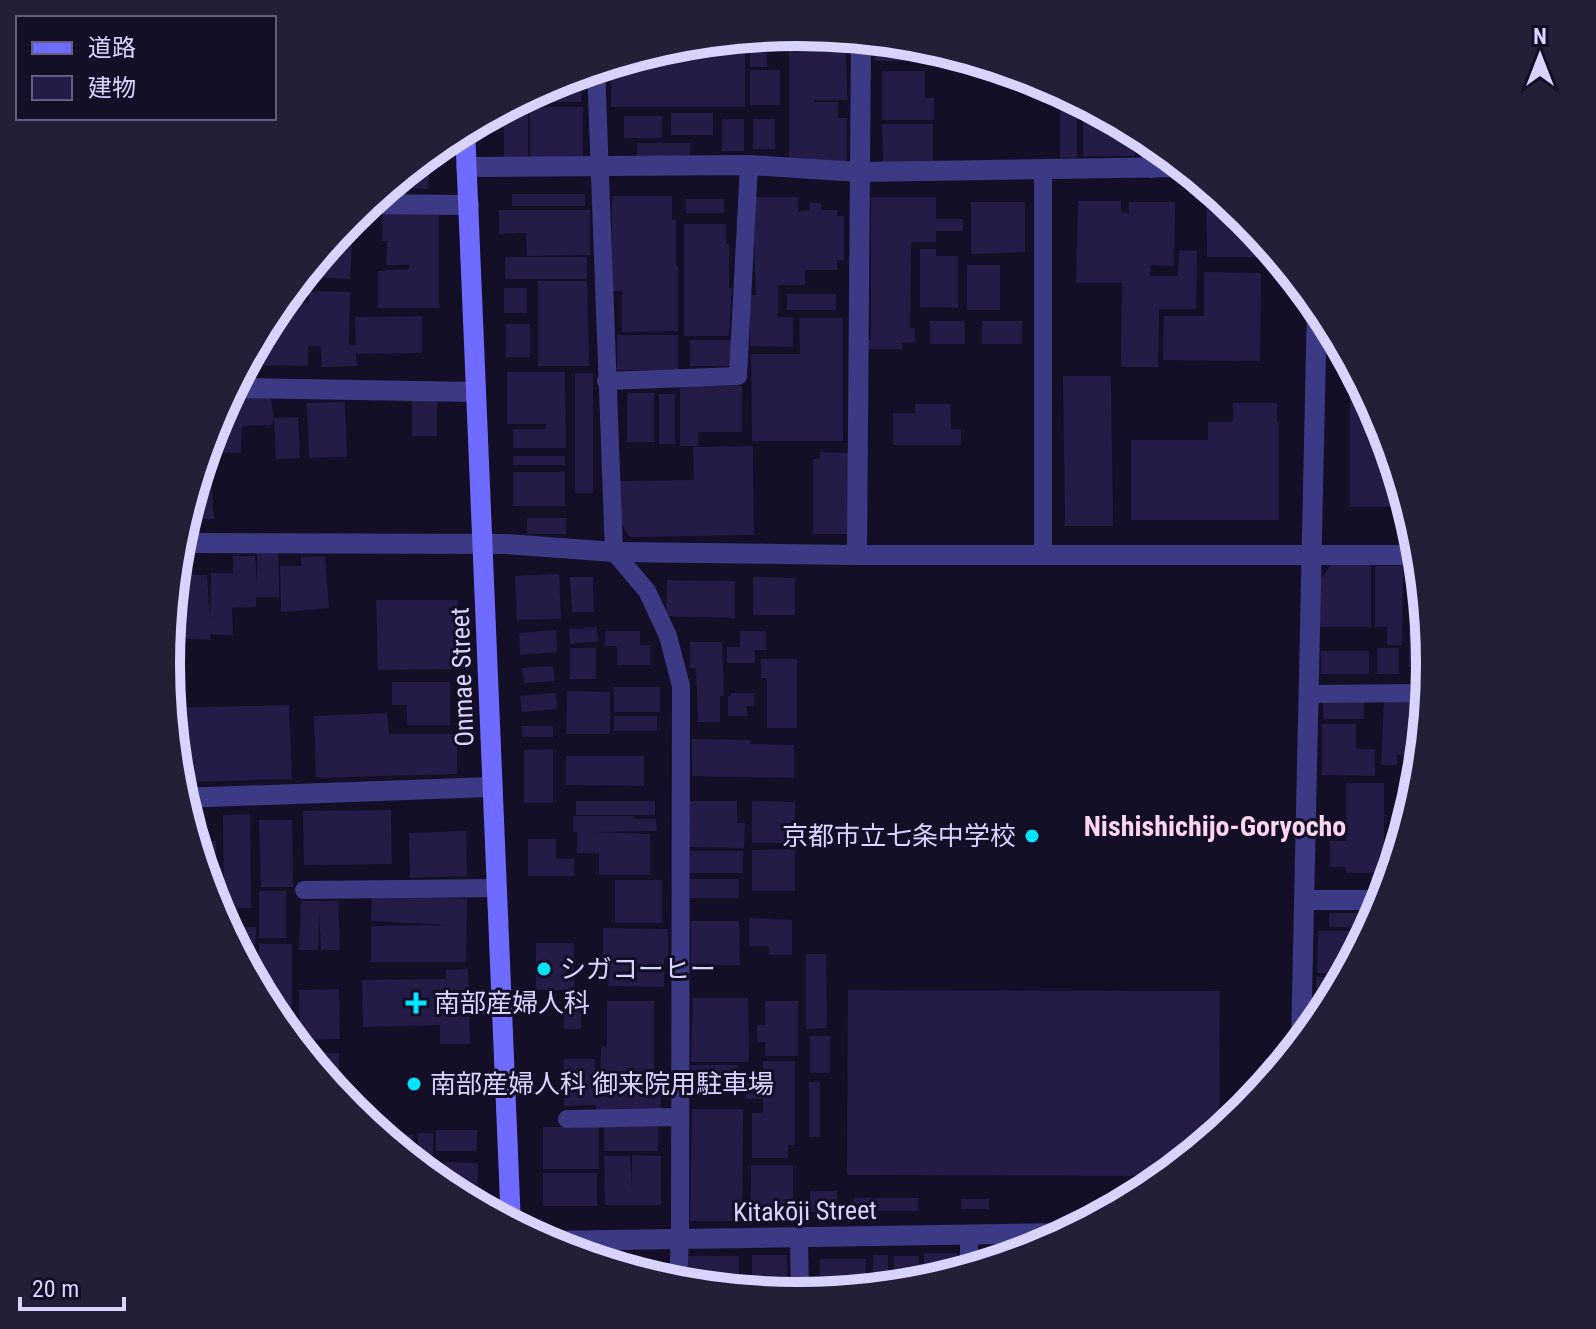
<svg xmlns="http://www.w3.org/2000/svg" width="1596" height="1329" font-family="'Roboto Condensed','Noto Sans JP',sans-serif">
  <rect width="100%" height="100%" fill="#130f26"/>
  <path fill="#241b47" d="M798,32L830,35V41H756V36Z
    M745,39V107H611V63L660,49H705V44H720L719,40Z
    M875,40L922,44L935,48V61H875Z
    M789,49H846L847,100H814V102H838V118H847V161H789Z
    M936,49L956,55V62H936Z
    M750,50H767V67H750Z
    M750,70H780V105H750Z
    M882,71H925V98H934V120H882Z
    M581,79V102H529V95L556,80Z
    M1060,103H1077V158H1060Z
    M1083,103L1135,131V156H1083Z
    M530,107H583V161H530Z
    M504,109H528V161H504Z
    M671,113H713V135H671Z
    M624,116H662V138H624Z
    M722,119H744V151H722Z
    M753,119H775V149H753Z
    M882,124H933V162H883Z
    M637,143H690V158H637Z
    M431,152L428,189L388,187L424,158Z
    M512,194H585V206H512Z
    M612,196H672V220H676V266H678V331L622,332V291H612Z
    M750,197H798V212L810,210V203H821V210H837V216H844V260H837V270H805V285H778V317H793V347L750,346V295H756L754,240H750Z
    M871,197H936V219H963V231H936V242H911L910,328H915V342L902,343V349H867V340H871Z
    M686,199H724V213H686Z
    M1078,201H1121V212L1129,213V202H1175L1174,266L1151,265L1150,276H1178L1179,250L1197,251L1196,309H1159L1158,367H1121L1122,283H1076Z
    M971,202H1025V252L971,254Z
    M1206,202H1226L1246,218L1257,232L1258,257H1207Z
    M499,210H590V255L527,256L526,233L499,234Z
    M383,211L439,212V308H378V271L409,269V265H386L387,241H382Z
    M347,222H353L350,279L310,277L311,266Z
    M684,224H726V244H729V288H732L729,336H684Z
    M920,249H936V256H958V308L920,307Z
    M505,257H587V279H505Z
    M967,265H1000V310H967Z
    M1204,272L1261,273L1260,361L1163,360L1164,316H1204Z
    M538,281H587L589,366H538Z
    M504,288H527V313H504Z
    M309,291L350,292L349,345H356L355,317L422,316V353L356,354L357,366L322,367L321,346H308V366L253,365L254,347L272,313L280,303H309Z
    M787,294H836V310H787Z
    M799,318H843V441H752L751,354H800Z
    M930,321H965V344H930Z
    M982,321H1022V344H982Z
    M506,324H530V357H506Z
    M617,335H678V370H617Z
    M690,340H731V366H690Z
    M1350,363L1383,423L1408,507H1350Z
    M507,372H565L566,448H513V429H546V424H507Z
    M575,373H593V493H575Z
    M1063,376H1111L1113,526H1065Z
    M680,386H742V432H698V446H680Z
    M627,393H654V442H627Z
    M659,394H675V444H659Z
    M227,398H271L274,418L271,425L242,426L241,453L205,452L214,422Z
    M412,400H437V436H412Z
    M345,402L347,457L309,458L307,403Z
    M1233,403H1277V422H1279V520H1131V440H1208V422H1233Z
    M915,404H950L951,429H961V445H893V413H915Z
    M298,417L300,458L276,459L274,418Z
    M753,446L754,535L630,537L620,522V481L694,480L693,447Z
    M820,452L849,453L848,534H813V459H820Z
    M513,456H565V465H513Z
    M513,472H565V506H513Z
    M197,476H211L214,519H184Z
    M527,518H566V534H527Z
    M278,546L279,597H256V607L232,608L233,636L210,634L211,640L168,638L174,574L207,575L210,621L211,573H233V556H255L257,583V547Z
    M325,556L329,608L281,612L280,566H301V557Z
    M1331,565H1371V627H1318L1319,581Z
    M1375,566H1403L1402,645H1387V627H1375Z
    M1410,573H1421L1426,624H1410Z
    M559,574L561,619L517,620L515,576Z
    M570,577H593L594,612H572Z
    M753,577L795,578V615H753Z
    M667,580L735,581V618L666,616Z
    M376,600H458L457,669L378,670Z
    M597,627L598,641L570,644L569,629Z
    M1409,629H1425V667H1409Z
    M556,630L557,652L520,655L519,633Z
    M605,631H640V645H650V665H617V646H605Z
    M740,631H766V650H755V663H727V647H740Z
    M690,642H722L724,696H720V722H698L696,668H690Z
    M570,648H596V679H570Z
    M1377,648H1399V674H1377Z
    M1321,651H1369V674H1321Z
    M761,659H797V728H767V678H761Z
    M553,666L555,681L524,683L522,668Z
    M392,682H450V725H407V705H392Z
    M614,687H660V712H614Z
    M567,691L610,692V734H566Z
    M556,693L557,709L522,712L520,696Z
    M731,693H754V706H747V716H728V696H731Z
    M1323,700H1364V719H1323Z
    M1384,700H1427L1420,768H1417V755H1397V765H1381Z
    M289,705L292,779L177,782L170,708Z
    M387,713L389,734H457V774L316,778L314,716Z
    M614,716H657V731H614Z
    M1322,724H1356V749H1375V776L1322,775Z
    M522,726H553V737H522Z
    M692,739L750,740V744L794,745V778L692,776Z
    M553,749V803H524V750Z
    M566,756H644V786L566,785Z
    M1346,783H1384V873H1346V867H1330V841H1346Z
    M576,801H655V815H576Z
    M687,801H737V823H745L744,848L686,847Z
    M752,801L795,802L794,843H752Z
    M391,810L392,864L304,865L303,811Z
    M250,814L251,908H224L223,815Z
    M573,816H634V819H656L657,831L595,832L650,834V875H599V853H577V832H573Z
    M259,820H292L293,887H261Z
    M466,831L467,876L410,878L409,833Z
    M528,839H556V859H574V876H528Z
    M216,841L217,914L195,842Z
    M795,849V891H752V850Z
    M690,851H743V873H690Z
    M690,879H739V898H690Z
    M615,880H662V923H615Z
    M259,891H286V938H259Z
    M372,895L467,899L466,962H371V926L450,925L371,921Z
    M301,901H338L340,950H321L319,910L318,950H299Z
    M1329,913H1379L1372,927H1329Z
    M749,918L792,920V955H769V946H749Z
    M691,921H739L740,965H691Z
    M237,927H256L255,955H247V969L237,949Z
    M603,928L668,929V959L664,958V987L608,986L609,957H603Z
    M1318,931H1369L1347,973H1317Z
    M536,943H574V990H536Z
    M259,944H292V1041L272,1016L259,992Z
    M806,954H826L827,1028L806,1029Z
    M468,969L470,1044H440V1025L363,1027L362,980L446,979V970Z
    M1316,977H1345L1334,998H1317Z
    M339,989L340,1039L300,1040L299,990Z
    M848,990L1220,991L1219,1133L1167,1176L847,1175Z
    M693,998H748L749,1062H691Z
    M564,1001H581V1029H564Z
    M607,1001H654V1080L600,1079L601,1047H607Z
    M765,1001H798V1056H765V1042H757V1025H765Z
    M810,1036H830V1073H810Z
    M302,1053H339V1098L304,1055Z
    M564,1059H595V1081H661V1113H596V1105L564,1106Z
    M763,1061H795V1145H788V1158H752V1113H763V1099H746V1083H763Z
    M691,1065H738V1083H691Z
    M809,1082H820V1137H809Z
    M692,1109H743L742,1221H690Z
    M604,1126L658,1127V1151H604Z
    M543,1127H599V1169H543Z
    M436,1130H477V1151H436Z
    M418,1133H433V1179L418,1167Z
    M392,1135H413V1163L392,1145Z
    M632,1155L661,1156V1205H605L604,1156H630L632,1188Z
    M444,1162L478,1163L477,1207L443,1188Z
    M751,1165H793V1208H782V1217H750Z
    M543,1173H597V1206H543Z
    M810,1191H837V1212H810Z
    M854,1198H918V1211H854Z
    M961,1199H989V1209H961Z
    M924,1253H957V1274L924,1284Z
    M978,1254H1002V1260L978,1268Z
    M752,1255H787V1296L752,1292Z
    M873,1255H888V1288L873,1290Z
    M688,1256H739V1291L688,1286Z
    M894,1256H919V1285L894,1288Z
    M820,1259H866L865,1290L819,1295Z
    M655,1264V1279L610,1265V1264Z"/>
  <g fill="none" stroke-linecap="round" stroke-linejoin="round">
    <path stroke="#3d3a85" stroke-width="18" d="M596,68L614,552L647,591L668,636L681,686L680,1239L678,1285
      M1150,139L1151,169
      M1043,171V555
      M606,381L738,376L749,165
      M1308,694L1428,693
      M304,890L497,888
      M567,1119L680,1117
      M799,1237L800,1297
      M969,1270V1235"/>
    <path stroke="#3d3a85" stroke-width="20" d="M466,167L749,165L859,172L1184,167
      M367,204L469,205
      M232,388L475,392
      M178,543L506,544L614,552L857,555H1420
      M857,555L861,38
      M181,798L491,787
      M1305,900H1384
      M1301,1043L1317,305
      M542,1241L1069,1233"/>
    <path stroke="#6f6bff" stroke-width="20" d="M465,129L511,1225"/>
  </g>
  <g fill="#00e5ff" stroke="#130f26" stroke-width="3">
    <circle cx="1032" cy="836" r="8"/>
    <circle cx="544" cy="969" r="8"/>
    <path d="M412 991h8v8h8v8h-8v8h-8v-8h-8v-8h8z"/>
    <circle cx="414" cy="1084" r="8"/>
  </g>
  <g text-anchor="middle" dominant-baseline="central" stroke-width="6" stroke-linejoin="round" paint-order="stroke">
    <g font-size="26" fill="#d9d4ff" stroke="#130f26">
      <text transform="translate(462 677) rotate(-92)">Onmae Street</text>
      <text transform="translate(805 1211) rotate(-1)">Kitakōji Street</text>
    </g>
    <g font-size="26" fill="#d9d4ff" stroke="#130f26" text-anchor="start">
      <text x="1016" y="836" text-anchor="end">京都市立七条中学校</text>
      <text x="560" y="969">シガコーヒー</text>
      <text x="434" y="1003">南部産婦人科</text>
      <text x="430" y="1084">南部産婦人科 御来院用駐車場</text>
    </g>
    <g font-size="28" font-weight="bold" fill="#ffd6f0" stroke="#130f26">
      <text x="1215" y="826">Nishishichijo-Goryocho</text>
    </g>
  </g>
  <path d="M0 0H1596V1329H0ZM180 664a618 618 0 1 1 1236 0a618 618 0 1 1-1236 0Z" fill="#231f37" fill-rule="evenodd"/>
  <path fill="none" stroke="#d9d4ff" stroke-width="10" d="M180 664a618 618 0 1 1 1236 0a618 618 0 1 1-1236 0Z"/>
  <rect x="16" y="16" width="260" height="104" fill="#130f26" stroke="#625e7d" stroke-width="2"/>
  <rect x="32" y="42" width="40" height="12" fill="#6f6bff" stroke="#625e7d" stroke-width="2"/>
  <text x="88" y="56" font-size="24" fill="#d9d4ff">道路</text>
  <rect x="32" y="76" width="40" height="24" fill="#241b47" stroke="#625e7d" stroke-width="2"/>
  <text x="88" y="96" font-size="24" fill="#d9d4ff">建物</text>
  <g transform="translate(1540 56)" stroke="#130f26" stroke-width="6" paint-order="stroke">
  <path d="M0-6L14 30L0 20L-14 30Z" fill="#d9d4ff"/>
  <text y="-12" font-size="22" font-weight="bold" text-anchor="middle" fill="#d9d4ff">N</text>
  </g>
  <path d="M20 1297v12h104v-12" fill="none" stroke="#d9d4ff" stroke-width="4"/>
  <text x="32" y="1297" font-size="24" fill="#d9d4ff" stroke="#130f26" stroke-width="6" paint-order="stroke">20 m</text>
</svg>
